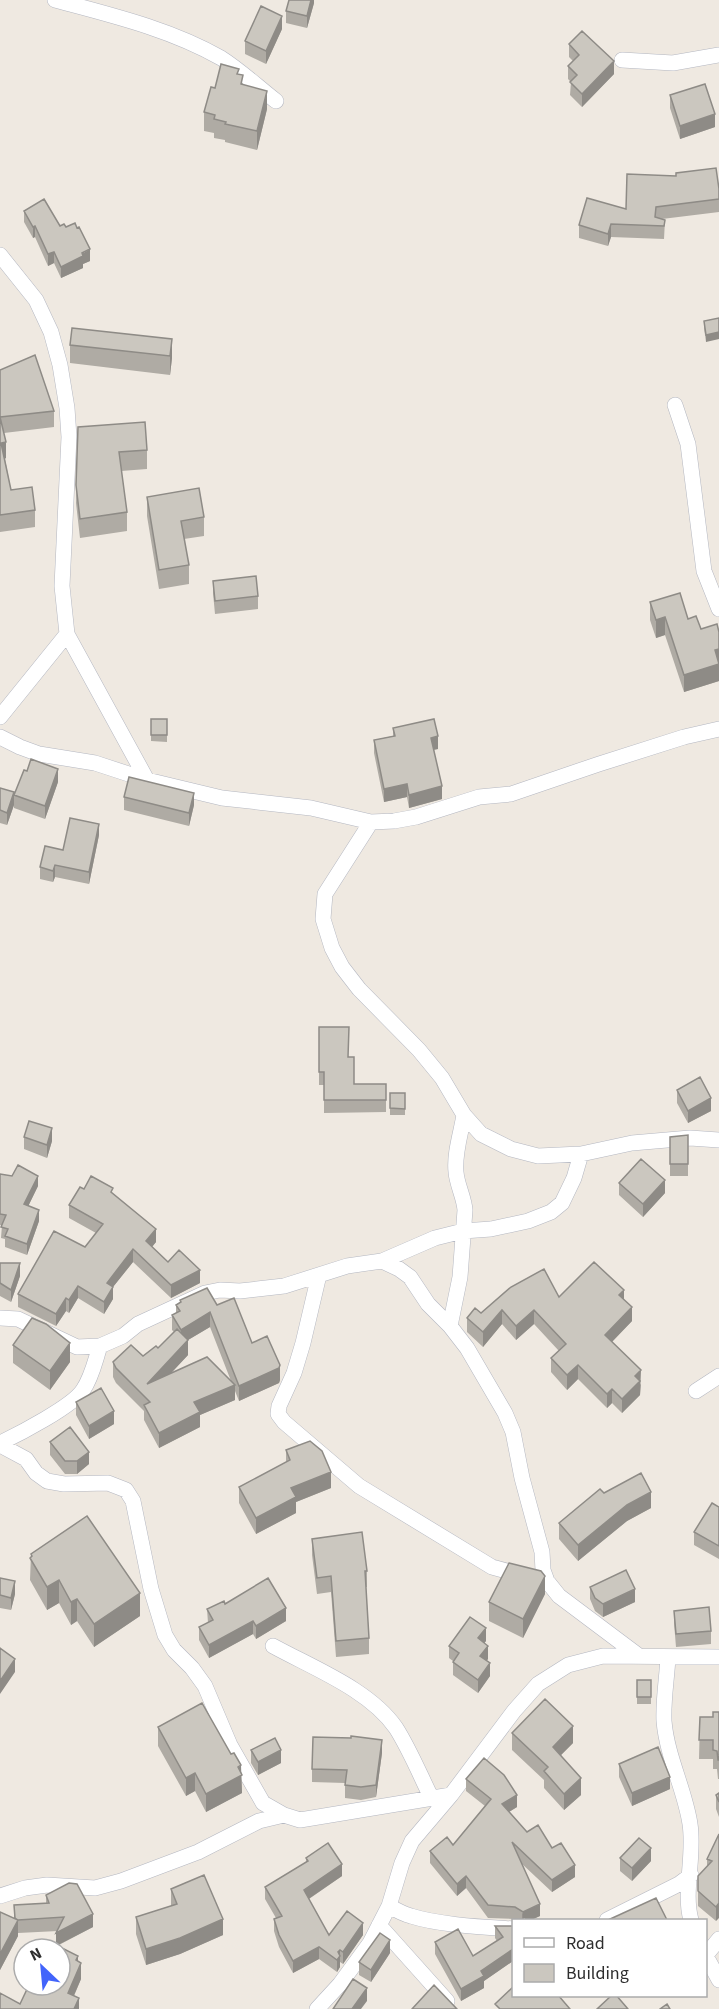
<svg xmlns="http://www.w3.org/2000/svg" width="719" height="2009" font-family="'Source Sans 3',sans-serif">
  <rect width="100%" height="100%" fill="#efe9e1"/>
  <g fill="none" stroke-linecap="round" stroke-linejoin="round">
    <defs>
      <path id="minor" d="M55,0C111,15 170,29 221,58C240,70 258,87 276,101
        M622,60L673,63L719,55
        M0,255L36,300L51,332L60,365L67,408L69,437L62,586L67,634L147,780
        M675,405L688,444L704,571L719,609
        M0,717L67,634
        M0,737L20,747L39,754L95,763L147,780L222,798L311,808L371,822L394,821L416,817L479,797L511,794L599,764L684,737L719,729
        M371,822L325,894L323,919L332,948L342,967L359,989L419,1050L442,1078L464,1115L481,1134L511,1149L538,1156L581,1154L632,1143L690,1138L719,1140
        M382,1261L399,1269L410,1277L428,1304L450,1326L467,1348L505,1413L513,1432L522,1478L542,1552L543,1570L547,1581L559,1596L639,1656
        M319,1275L303,1343L294,1373L279,1406L278,1414L284,1422L359,1486L492,1567L525,1576
        M0,1318L18,1319L77,1347L100,1346L123,1336L138,1324L205,1293L220,1290L240,1291L284,1286L347,1266L382,1261L435,1238L463,1231L491,1229L528,1221L551,1212L562,1203L574,1178L581,1154
        M450,1326L460,1277L465,1210C464,1197 457,1185 456,1172C454,1154 461,1133 464,1115
        M696,1391L719,1376
        M0,1443C19,1434 73,1406 83,1390C92,1377 95,1361 100,1346
        M0,1445L26,1459L36,1473L47,1481L64,1484L108,1483L126,1490L133,1501L151,1589L165,1635L174,1650L192,1668L205,1686L230,1745L263,1803L284,1815L300,1820L451,1795
        M273,1646C313,1668 370,1690 396,1728C410,1750 420,1775 432,1799
        M668,1657C667,1678 663,1700 664,1721C667,1757 685,1790 690,1824C695,1856 683,1892 691,1920
        M0,1896L25,1888L47,1885L95,1888L121,1881L198,1852L259,1821L284,1815
        M389,1906C396,1910 403,1914 411,1916C439,1925 483,1927 514,1929
        M607,1920L679,1884L691,1875
        M379,1925L447,2001
        M706,1955L719,1939
        M706,1956L719,1980
        M317,2009L340,1984L370,1943L389,1906L402,1863L412,1841L451,1795L514,1711L538,1684L568,1665L603,1656L719,1657"/>
    </defs>
    <use href="#minor" stroke="#b4b7c1" stroke-width="16"/>
    <use href="#minor" stroke="#fff" stroke-width="15"/>
  </g>
  <path fill="#afaba4" fill-rule="evenodd" d="M314,0V3L307,28L286,23V11Z
    M282,29L266,64L245,54V41Z
    M569,44L614,74L582,107L570,95L571,82L568,79V66L573,61L569,57Z
    M239,74L243,85L267,109L257,150L225,142V140L214,138V133L204,131V112L215,88Z
    M670,95L715,127L680,139L670,108Z
    M676,176L719,189V212L662,219L665,220L664,239L611,237L608,246L579,238V225L626,209Z
    M24,211L66,227L90,261L83,264V268L61,278L54,263L48,266L35,237L33,238L24,222Z
    M719,318L706,342L704,328V321Z
    M172,339V358L170,375L70,363V345Z
    M0,370L54,411V427L4,433L6,458L5,459L11,490L35,510V527L0,532Z
    M78,427L147,450V469L121,471L127,512V531L80,538L76,503Z
    M147,497L204,517V536L184,539L189,565V584L159,589L147,516Z
    M213,581L258,596V609L215,614L213,593Z
    M650,602L688,619L701,629L719,632V681L684,692L665,635L656,638L650,620Z
    M151,719H167V742L151,741Z
    M393,728L438,749L434,750L442,799L409,808L407,797L384,802L374,753V740L393,736Z
    M58,782L45,819L14,808V795Z
    M0,788L14,805L7,825L0,823Z
    M124,797L194,805L189,826L124,810Z
    M99,835L89,884L55,877L53,882L40,879V867L63,850Z
    M319,1027L349,1057L354,1084H386V1112L324,1113V1085H319Z
    M677,1090L711,1111L688,1123L677,1103Z
    M390,1093H405V1115H390Z
    M688,1135V1176H670V1137Z
    M24,1137L52,1141L47,1158L24,1149Z
    M0,1174L38,1186L28,1206L39,1221L27,1255L5,1247V1239L1,1238L2,1225H0Z
    M619,1183L665,1193L643,1217L619,1195Z
    M84,1189L113,1194L156,1242L152,1247L168,1262L200,1283L171,1298L133,1262L113,1287V1299L104,1314L78,1298L69,1313L66,1311L56,1326L18,1307V1294L85,1247L96,1233L69,1218V1205Z
    M0,1263L20,1276L11,1302L0,1296Z
    M559,1297L624,1300L632,1321L612,1342L641,1385L640,1395L622,1413L612,1403L607,1408L578,1379L567,1390L551,1372V1358L559,1351L534,1324L516,1340L502,1324L483,1347L467,1332V1318L481,1313Z
    M180,1300L217,1305L252,1343L280,1380L279,1383L239,1401L235,1391V1400L200,1415V1427L159,1448L144,1420V1411L116,1383L113,1377V1362L143,1356L158,1348L174,1332L172,1330V1315L176,1313V1305L180,1302ZM210,1327L231,1381L171,1373L188,1355V1340Z
    M13,1345L70,1362L50,1390L13,1363Z
    M76,1402L114,1424L89,1439L76,1415Z
    M50,1442L89,1464L77,1474H65L50,1455Z
    M286,1450L331,1488L296,1502V1513L256,1534L239,1503V1487L286,1462Z
    M604,1493L651,1508L627,1521L578,1561L559,1539V1523Z
    M719,1507V1559L694,1545V1532Z
    M312,1539L367,1571V1587H366L369,1638V1654L336,1657L331,1592L317,1594L312,1555Z
    M31,1554L140,1616L94,1647L77,1621L71,1625L59,1603L47,1610L30,1580Z
    M0,1578L15,1594L11,1610L0,1608Z
    M590,1587L635,1602L603,1617L595,1611L590,1599Z
    M545,1594L523,1638L489,1621V1602Z
    M225,1604L286,1621L256,1639L253,1634L209,1658L199,1640V1627L208,1623L207,1609Z
    M674,1611L711,1631V1644L676,1647L674,1623Z
    M486,1641L484,1643L488,1659L486,1661L490,1676L478,1693L453,1675V1661L449,1658V1646Z
    M637,1680H651V1704H637Z
    M719,1712V1779H718L717,1769H713V1759H699L700,1717H713Z
    M158,1727L231,1754L241,1773L242,1793L206,1812L195,1791L186,1796L158,1746Z
    M512,1733L573,1743L561,1755L581,1795L564,1810L544,1788V1780L512,1750Z
    M251,1750L281,1763L258,1775L251,1763Z
    M382,1753L376,1797L361,1800L345,1798V1783L312,1782V1769Z
    M619,1764L670,1789L632,1806L619,1777Z
    M466,1779L517,1807L509,1812L527,1832L552,1848L575,1877L552,1892L521,1863L540,1916L531,1920H516L515,1919L488,1918L466,1888L457,1896L430,1863V1851L453,1845L485,1806L466,1791Z
    M719,1793V1817L716,1809V1795Z
    M719,1834L716,1921L698,1906V1876L707,1867V1859Z
    M306,1858L342,1876L309,1899L329,1935H363L343,1964L340,1962V1967L337,1972L319,1959L293,1973L279,1947L274,1931V1919L276,1918L265,1899V1887L306,1862Z
    M620,1858L651,1861L632,1881L620,1871Z
    M171,1889L223,1935L180,1954L146,1965L136,1934V1917L171,1906Z
    M46,1895L93,1927L57,1946L78,1961L81,1979L74,1996L79,2009L20,2004L56,1946L58,1931L18,1933V1936L0,1970V1912L14,1918V1905L46,1903Z
    M495,1926H513V1961L484,1981V1988L461,2001L435,1954V1942L473,1956L497,1941L495,1938Z
    M390,1953L371,1982L359,1975V1962Z"/>
  <path fill="#8e8b86" d="M311,0H314V3L307,28V16Z
    M282,16V29L266,64V51Z
    M614,61V74L582,107V94Z
    M267,91V109L257,150V131Z
    M715,114V127L680,139V126Z
    M611,224V237L608,246V234Z
    M35,226V237L33,238V227Z
    M90,249V261L83,264V268L61,278V267Z
    M54,252V263L48,266V254Z
    M719,332V339L706,342V335Z
    M172,339V358L170,375V356Z
    M6,442V458L1,459V443Z
    M665,617V635L656,638V620Z
    M719,649V681L684,692V675L715,650Z
    M438,736V749L431,750V738Z
    M58,769V782L45,819V806Z
    M407,784V797L384,802V789Z
    M442,786V799L409,808V795Z
    M14,792V805L7,825V813Z
    M194,793V805L189,826V813Z
    M99,824V835L89,884V872Z
    M55,865V877L53,882V871Z
    M711,1098V1111L688,1123V1111Z
    M52,1128V1141L47,1158V1145Z
    M38,1176V1186L24,1215V1204Z
    M665,1180V1193L643,1217V1204Z
    M39,1210V1221L27,1255V1244Z
    M156,1229V1242L146,1254V1241Z
    M133,1249V1262L113,1287V1299L104,1314V1302L107,1283Z
    M20,1263V1276L11,1302V1290Z
    M200,1270V1283L171,1298V1285Z
    M78,1286V1298L69,1313V1300Z
    M624,1290V1304L619,1295Z
    M66,1298V1311L56,1326V1314Z
    M632,1307V1321L605,1349V1335Z
    M502,1310V1324L483,1347V1332Z
    M534,1310V1324L516,1340V1326Z
    M210,1312V1327L188,1340V1355L147,1399V1384L181,1345V1330Z
    M70,1343V1362L50,1390V1371Z
    M280,1365V1380L279,1383L239,1401V1386Z
    M578,1365V1379L567,1390V1375Z
    M641,1370L640,1395L622,1413V1399L635,1376Z
    M235,1385V1400L200,1415V1427L159,1448V1433L194,1402Z
    M612,1389V1403L607,1408V1394Z
    M114,1411V1424L89,1439V1426Z
    M89,1452V1464L77,1474V1461Z
    M331,1472V1488L296,1502V1513L256,1534V1518L291,1488Z
    M651,1492V1508L627,1521L578,1561V1545L627,1505Z
    M545,1576V1594L523,1638V1619Z
    M59,1580V1603L47,1610V1587Z
    M15,1581V1594L11,1610V1598Z
    M635,1589V1602L603,1617V1604Z
    M140,1593V1616L94,1647V1624Z
    M77,1599V1621L71,1625V1602Z
    M286,1608V1621L256,1639V1626Z
    M253,1621V1634L209,1658V1645Z
    M486,1628V1641L478,1651V1638Z
    M488,1646V1659L480,1669V1656Z
    M15,1659V1672L0,1694V1681Z
    M490,1663V1676L478,1693V1680Z
    M573,1726V1743L553,1763V1747Z
    M382,1740V1753L376,1797V1785Z
    M281,1750V1763L258,1775V1762Z
    M241,1765L242,1793L206,1812V1794Z
    M195,1773V1791L186,1796V1778Z
    M670,1777V1789L632,1806V1793Z
    M581,1778V1795L564,1810V1794Z
    M517,1795V1807L502,1816V1804Z
    M651,1848V1861L632,1881V1868Z
    M342,1864V1876L304,1902V1890Z
    M575,1865V1877L552,1892V1880Z
    M466,1876V1888L457,1896V1884Z
    M719,1903V1918L716,1921V1907Z
    M540,1904V1916L531,1920H523V1912Z
    M93,1914V1927L56,1946V1933Z
    M223,1919V1935L180,1954L146,1965V1949Z
    M18,1920V1936L0,1970V1954Z
    M363,1923V1935L343,1964V1952Z
    M390,1940V1953L371,1982V1970Z
    M319,1947V1959L293,1973V1961Z
    M513,1949V1961L484,1981V1988L461,2001V1989L481,1971Z
    M340,1950V1967L337,1972V1960L338,1952Z
    M78,1956V1971L81,1963V1979L68,2009V1993L76,1960Z
    M367,1988V2001L361,2009H352Z
    M79,1998V2009H74Z"/>
  <path fill="#cbc7bf" stroke="#8e8b86" stroke-width="1.5" d="M289,0H311L307,16L286,11Z
    M261,6L282,16L266,51L245,41Z
    M582,31L614,61L582,94L570,82L577,75L568,66L579,55L569,44Z
    M221,64L239,69L237,74L243,75L241,84L267,91L257,131L225,124L226,122L214,119L215,115L204,112L211,87L215,88Z
    M705,84L715,114L680,126L670,95Z
    M716,168L719,189V199L656,207L655,217L665,220L664,226L611,224L608,234L579,225L587,198L626,209L627,174L676,176V173Z
    M44,199L60,226L64,224L66,227L75,223L77,228L79,227L90,249L82,253L83,256L61,267L54,252L48,254L35,226L33,227L24,211Z
    M719,318V332L706,335L704,321Z
    M72,328L172,339L170,356L70,345Z
    M35,355L54,411L0,417L6,442L1,443L11,490L32,487L35,510L0,515V370Z
    M145,422L147,450L119,452L127,512L80,519L76,485L78,427Z
    M199,488L204,517L181,521L189,565L159,570L147,497Z
    M256,576L258,596L215,601L213,581Z
    M680,593L688,619L696,616L701,629L717,624L719,632V649L715,650L719,664L684,675L665,617L656,620L650,602Z
    M151,719H167V735H151Z
    M434,719L438,736L431,738L442,786L409,795L407,784L384,789L374,740L395,736L393,728Z
    M31,759L58,769L45,806L14,795L24,770L27,771Z
    M129,777L194,793L189,813L124,797Z
    M0,788L14,792L7,813L0,810Z
    M70,818L99,824L89,872L55,865L53,871L40,867L45,846L63,850Z
    M319,1027H349L348,1057H354V1084H386V1100H324V1072H319Z
    M700,1077L711,1098L688,1111L677,1090Z
    M390,1093H405V1109L390,1108Z
    M29,1121L52,1128L47,1145L24,1137Z
    M688,1135V1164H670V1137Z
    M641,1159L665,1180L643,1204L619,1183Z
    M18,1165L38,1176L24,1204L39,1210L27,1244L5,1236L8,1229L1,1227L6,1215L0,1214V1174L12,1176Z
    M91,1176L113,1188L111,1192L156,1229L146,1241L168,1262L179,1250L200,1270L171,1285L133,1249L107,1283L113,1287L104,1302L78,1286L69,1300L66,1298L56,1314L18,1294L54,1231L85,1247L103,1224L69,1205L80,1187L84,1189Z
    M594,1262L624,1290L619,1295L632,1307L605,1335L641,1370L635,1376L640,1381L622,1399L612,1389L607,1394L578,1365L567,1375L551,1358L566,1344L534,1310L516,1326L502,1310L483,1332L467,1318L475,1308L481,1313L511,1287L544,1269L559,1297Z
    M0,1263H20L11,1290L0,1283Z
    M207,1288L217,1305L234,1298L252,1343L267,1336L280,1365L279,1368L239,1386L210,1312L181,1330L172,1315L180,1311L176,1305L181,1302L180,1300Z
    M32,1318L46,1324L70,1343L50,1371L13,1345Z
    M177,1329L188,1340L147,1384L207,1357L235,1385L194,1402L200,1412L159,1433L144,1405L150,1402L116,1368L113,1362L131,1345L143,1356L156,1346L158,1348Z
    M101,1388L114,1411L89,1426L76,1402Z
    M70,1427L89,1452L77,1461H65L50,1442Z
    M310,1441L322,1451L331,1472L291,1488L296,1497L256,1518L239,1487L290,1460L286,1450Z
    M641,1473L651,1492L627,1505L578,1545L559,1523L600,1489L604,1493Z
    M712,1503L719,1507V1546L694,1532Z
    M87,1516L140,1593L94,1624L77,1599L71,1602L59,1580L47,1587L30,1558L32,1556L31,1554Z
    M362,1532L367,1571H365L369,1638L336,1641L331,1576L317,1578L312,1539Z
    M509,1563L541,1571L545,1576L523,1619L489,1602Z
    M626,1570L635,1589L603,1604L595,1598L590,1587Z
    M0,1578L15,1581L11,1598L0,1595Z
    M268,1578L286,1608L256,1626L253,1621L209,1645L199,1627L213,1620L207,1609L224,1601L225,1604Z
    M709,1607L711,1631L676,1634L674,1611Z
    M470,1617L486,1628L478,1638L488,1646L480,1656L490,1663L478,1680L453,1662L459,1653L449,1646Z
    M0,1648L15,1659L0,1681Z
    M637,1680H651V1697H637Z
    M545,1699L573,1726L553,1747L581,1778L564,1794L544,1771L548,1767L512,1733Z
    M202,1703L231,1754L234,1753L241,1765L238,1767L242,1775L206,1794L195,1773L186,1778L158,1727Z
    M713,1712H719V1760H718L717,1751L713,1750V1740H699L700,1717H713Z
    M351,1736L382,1740L376,1785L361,1787L345,1785L347,1770L312,1769L313,1737L351,1738Z
    M275,1738L281,1750L258,1762L251,1750Z
    M658,1747L670,1777L632,1793L619,1764Z
    M484,1758L504,1775L517,1795L502,1804L527,1832L538,1825L552,1848L561,1843L575,1865L552,1880L512,1842L540,1904L523,1912L515,1907L488,1905L466,1876L457,1884L430,1851L447,1837L453,1845L491,1799L466,1779Z
    M719,1793V1802L716,1795Z
    M719,1834V1903L716,1907L698,1891V1876L712,1861L707,1859Z
    M639,1838L651,1848L632,1868L620,1858Z
    M328,1843L342,1864L304,1890L329,1935L347,1911L363,1923L343,1952L340,1950L338,1952L340,1956L337,1960L319,1947L293,1961L279,1935L274,1919L282,1916L265,1887L308,1861L306,1858Z
    M204,1875L223,1919L180,1938L146,1949L136,1917L177,1904L171,1889Z
    M69,1883L77,1884L93,1914L56,1933L64,1917L18,1920L15,1918L14,1905L49,1903L46,1895Z
    M656,1898L667,1920H608Z
    M0,1912L18,1920L0,1954Z
    M523,1915L527,1920H523Z
    M495,1926H513V1949L481,1971L484,1976L461,1989L435,1942L458,1929L473,1956L503,1937Z
    M380,1933L390,1940L371,1970L359,1962Z
    M50,1942L78,1956L76,1960L81,1963L68,1993L79,1998L74,2009H76H0V1993L20,2004L29,1985H60V1949H47Z
    M353,1979L367,1988L352,2009H333Z
    M434,1985L457,2009H412Z
    M513,1987V1995H558L570,2009H500L495,2004Z
    M612,1995H616L628,2009H597Z
    M667,2004L670,2009H660Z"/>
  <rect x="512" y="1919" width="195" height="78" fill="#ffffff" stroke="#ababab" stroke-width="1.5"/>
  <rect x="524" y="1938" width="30" height="9" fill="#ffffff" stroke="#ababab" stroke-width="1.5"/>
  <text x="566" y="1949" font-size="18" fill="#2e2e2e">Road</text>
  <rect x="524" y="1964" width="30" height="18" fill="#cbc7bf" stroke="#ababab" stroke-width="1.5"/>
  <text x="566" y="1979" font-size="18" fill="#2e2e2e">Building</text>
  <g transform="translate(42 1967) rotate(334)"><circle r="28" fill="#ffffff" stroke="#ababab" stroke-width="1.5"/>
  <path d="M0-4.5L10 22L0 15L-10 22Z" fill="#4264fb"/>
  <text y="-9" font-size="16" font-weight="bold" text-anchor="middle" fill="#2e2e2e">N</text>
  </g>
</svg>
